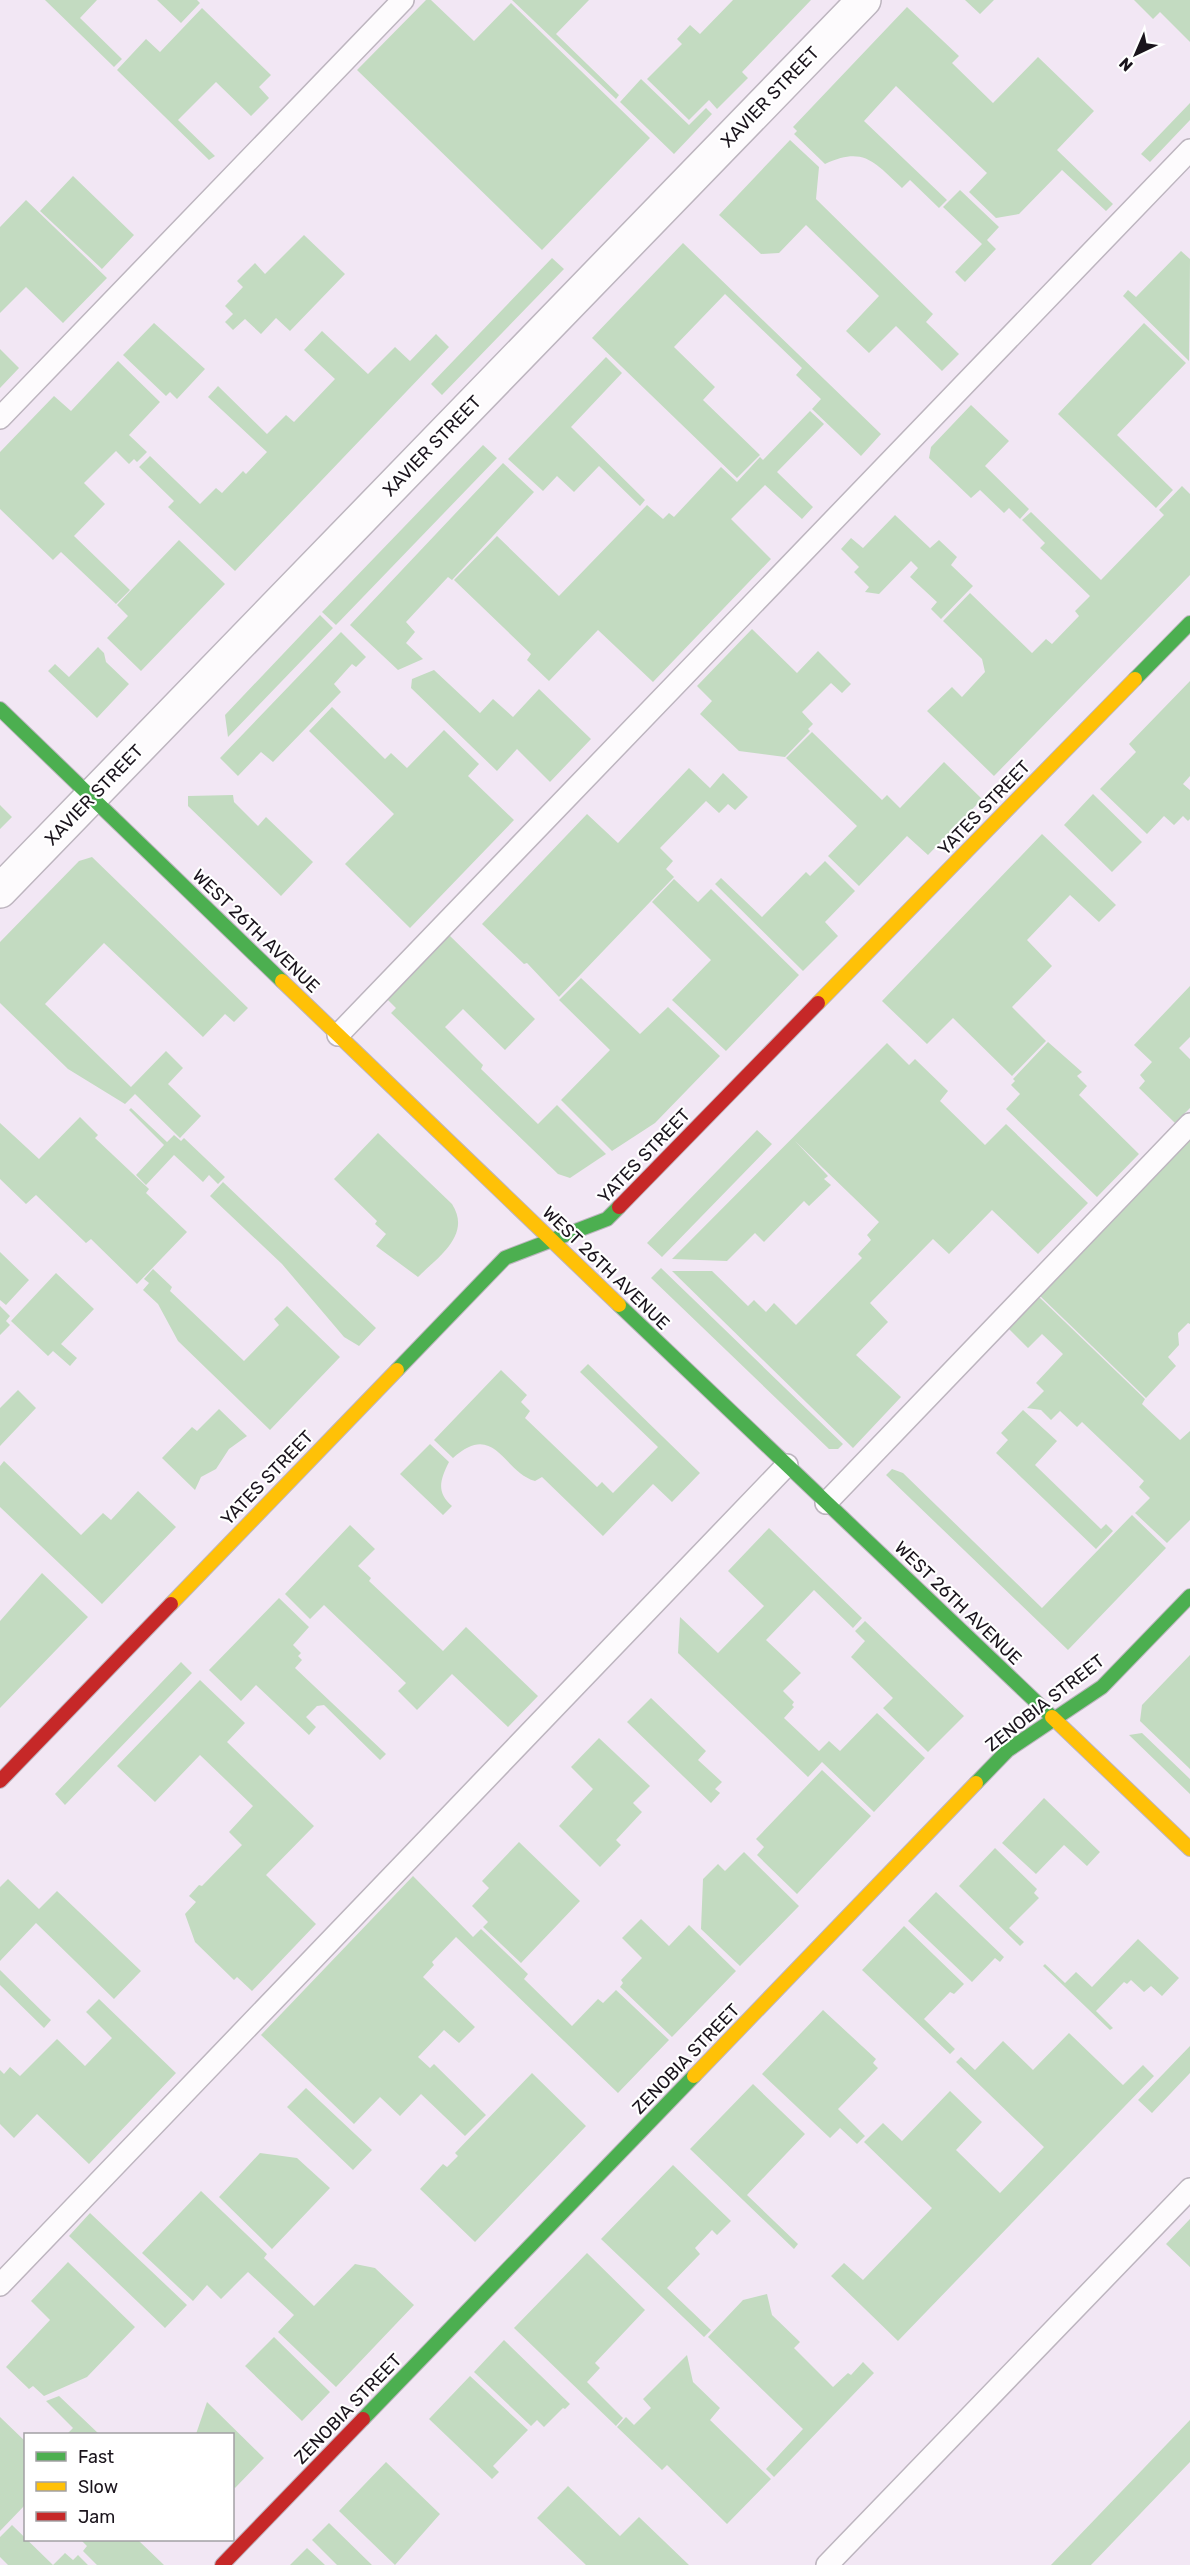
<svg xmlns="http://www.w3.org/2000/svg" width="1190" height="2565" font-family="Rubik,sans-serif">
  <rect width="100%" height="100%" fill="#f2e7f4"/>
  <path fill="#c3dbc1" d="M45,0H97L80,18L122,59L114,67Z
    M157,0H197L200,3L181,23Z
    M426,0H431L474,41L511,3L650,138L542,250L357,70Z
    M512,0H589L556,34L619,95L616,99Z
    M733,0H811L742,72L748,78L717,109L709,100L689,120L647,79L682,44L677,39L690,25L700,34Z
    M965,0H994L980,14Z
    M1134,0H1190V42L1160,12L1153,19Z
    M907,7L959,56L952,63L993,103L1038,57L1094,111L1057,150L1113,204L1106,211L1062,170L1019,214L996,218L969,192L987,173L896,86L864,121L947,200L939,208L910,180L902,188C874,162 864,146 825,164L794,134L797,131L793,127Z
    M202,8L271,75L259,87L269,98L251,116L216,82L178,120L215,156L209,160L117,70L146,39L160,52Z
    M641,79L689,125L706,108L712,114L674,154L620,102Z
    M1190,103V120L1150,162L1141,154Z
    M790,140L819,167L816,199L933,314L926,322L959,354L942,371L896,326L869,353L846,331L879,296L806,225L779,253L761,254L719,215Z
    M73,176L134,235L102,269L40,211Z
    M960,190L999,227L987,240L996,249L965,282L955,272L982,244L943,207Z
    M26,200L107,278L63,323L26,287L0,313V227Z
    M304,235L345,274L290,331L276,318L261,334L245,319L233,330L225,322L233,314L225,306L243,287L237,281L255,263L265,274Z
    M683,243L881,434L861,456L812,409L821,399L796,375L802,368L725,294L674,347L715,387L703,400L760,455L737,478L592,338Z
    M1181,251L1190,259L1189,361L1123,296L1128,290L1136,297Z
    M552,258L564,269L442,395L431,384Z
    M154,323L205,369L177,399L170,392L166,396L123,355Z
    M1144,323L1186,363L1117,435L1173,490L1156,508L1058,414Z
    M322,331L368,374L395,347L410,361L436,334L449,347L235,571L168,507L174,501L139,467L150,456L200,504L216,488L222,493L243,471L246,474L267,452L208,397L218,386L267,434L286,415L294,422L335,379L304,350Z
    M0,349L19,368L0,388Z
    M606,357L622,373L571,427L645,500L640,506L599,466L574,492L557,476L543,491L508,459Z
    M118,361L160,402L129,435L147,452L137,462L134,459L129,464L116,451L84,483L105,504L74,536L130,590L116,604L61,552L53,560L0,509V452L54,396L71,411Z
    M971,405L1009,441L985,466L1029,509L1020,519L1009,508L1004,513L980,490L971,498L929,458L931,447Z
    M810,411L824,424L777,472L813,507L802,519L765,485L731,519L771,559L653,682L598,630L549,681L527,660L531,654L454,580L497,536L559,596L647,505L663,519L669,513L674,517L721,467L737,482L760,457L763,460Z
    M483,445L497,458L336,625L322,612Z
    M503,463L534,492L452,580L448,577L406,622L415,632L406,643L423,659L398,670L350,625Z
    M1182,486L1190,494V575L994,776L927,711L952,687L962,697L985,672L982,659L943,621L970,593L1032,653L1046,639L1052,644L1079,616L1075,611L1090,596L1040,548L1045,543L1022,520L1031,512L1101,580L1164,515L1159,510Z
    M895,515L930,548L939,540L957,557L951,565L973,586L941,619L931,609L937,602L910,577L918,568L911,561L879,594L865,592L869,587L854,572L859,567L841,549L851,538L863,548Z
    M179,540L225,584L141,671L107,638L128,616L117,605Z
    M320,615L333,628L228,737L225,715Z
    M752,629L797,673L818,651L851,684L842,693L831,683L802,712L813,724L808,729L810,731L785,757L739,751L700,714L712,701L697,686Z
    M341,632L366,657L356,667L352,664L334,684L341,692L273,762L261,752L238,776L220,758Z
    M98,647L104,653L106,662L129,684L97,718L48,671L55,664L69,677Z
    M434,670L480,713L493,699L513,717L539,689L591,739L550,782L517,749L497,771L411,688L412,679Z
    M1190,681V776L1183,784L1190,790V819L1188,821L1183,816L1174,825L1164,816L1147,834L1100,789L1136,752L1129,744Z
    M332,707L385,759L391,753L407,768L444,730L479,764L468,776L514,820L410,928L345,864L394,814L309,731Z
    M812,732L882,800L887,795L900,808L944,762L982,799L928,855L907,836L859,886L828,856L857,826L786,758Z
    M689,768L710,788L723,773L748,797L735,810L728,804L719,813L706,801L660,848L673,861L666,869L674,877L559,997L527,963L524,964L482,924L587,814L618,843Z
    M1093,794L1142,842L1112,872L1064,825Z
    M233,795L234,802L258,826L266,817L313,862L281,896L188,806V796Z
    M0,805L12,817L0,829Z
    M1042,834L1116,905L1099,922L1070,895L1027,940L1052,966L1012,1007L1046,1041L1012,1076L953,1018L927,1044L882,1001Z
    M92,857L248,1008L234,1022L225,1014L203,1037L104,943L45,1004L131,1087L166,1051L183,1068L168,1084L201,1116L180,1138L135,1094L125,1104L68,1069L0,1003V942L79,861Z
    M825,861L855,891L825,922L838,936L803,971L715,884L721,878L762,917L806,872L810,876Z
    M674,879L698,902L711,889L799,975L726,1051L672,1000L711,960L652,902Z
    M449,935L535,1019L505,1050L463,1009L445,1027L483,1065L481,1069L538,1124L557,1105L606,1154L570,1178L558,1174L391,1013L396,1008L387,999Z
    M581,978L640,1034L668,1007L720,1056L655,1123L612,1151L561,1100L610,1050L559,1000Z
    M1190,986V1037L1179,1048L1190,1059V1108L1175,1123L1139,1088L1145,1081L1140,1075L1152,1062L1134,1045Z
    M1048,1042L1082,1072L1077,1076L1087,1086L1079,1095L1139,1154L1097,1197L1006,1109L1020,1094L1011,1085L1015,1081L1013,1079Z
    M887,1043L909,1065L915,1059L948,1091L940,1101L985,1145L1006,1124L1088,1203L1038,1254L992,1210L949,1254L933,1239L870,1303L888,1322L856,1355L901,1397L853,1448L672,1271H712L748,1306L754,1300L766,1312L774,1303L796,1325L862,1258L858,1254L871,1240L867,1235L879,1222L795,1141L828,1176L824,1179L831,1185L809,1206L804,1201L764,1242L755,1233L727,1261L672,1259Z
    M131,1108L167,1142L174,1135L181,1141L184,1138L225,1177L218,1184L209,1175L203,1182L174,1155L146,1185L136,1175L164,1145L129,1110Z
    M80,1117L98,1135L95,1138L149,1189L146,1193L187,1232L137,1284L91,1239L86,1243L36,1195L26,1204L0,1179V1123L39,1159Z
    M757,1130L772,1144L662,1257L647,1243Z
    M378,1133L452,1204C472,1235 438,1257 418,1277L376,1246L386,1234L375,1224L377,1221L334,1179Z
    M1190,1136V1324L1188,1323L1178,1333L1179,1345L1168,1357L1176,1366L1146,1398L1038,1294Z
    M223,1182L376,1328L359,1346L344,1337L282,1264L210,1196Z
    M0,1252L29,1280L6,1305L0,1300Z
    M661,1268L843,1444L838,1449H829L651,1278Z
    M153,1269L172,1287L170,1291L244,1361L279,1325L274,1319L287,1306L340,1357L270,1430L178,1341L158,1304L143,1290L149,1283L144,1279Z
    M56,1273L94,1309L61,1344L77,1358L70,1366L53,1351L48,1356L11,1321Z
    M1038,1296L1145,1399L1142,1404L1180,1440L1190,1431V1520L1167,1543L1135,1513L1150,1498L1139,1487L1144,1481L1082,1422L1077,1427L1060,1411L1051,1420L1041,1410L1027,1408L1044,1391L1036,1383L1063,1354L1042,1334L1028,1348L1007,1327Z
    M0,1306L10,1316L6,1321L10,1325L0,1335Z
    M588,1364L700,1473L672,1502L653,1484L603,1536L542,1477L535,1481C503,1472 495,1420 453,1458L434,1440L501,1370L527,1395L521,1402L530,1411L525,1418L597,1487L602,1482L613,1493L658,1447L580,1372Z
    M18,1390L36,1408L0,1446V1408Z
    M219,1409L247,1436L229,1449L216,1469L201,1477L195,1490L162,1458L192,1427L197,1431Z
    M1023,1410L1057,1441L1035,1465L1101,1529L1106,1524L1113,1531L1096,1549L996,1453L1008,1440L1001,1433Z
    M430,1444L449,1462C440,1480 436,1492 452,1506L443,1515L400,1474Z
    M4,1461L81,1535L103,1513L111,1520L138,1491L176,1527L102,1604L0,1507V1466Z
    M892,1469L903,1473L1042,1608L1132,1515L1166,1548L1068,1650L886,1475Z
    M350,1525L375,1549L358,1566L371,1578L369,1581L443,1651L466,1627L538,1696L508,1727L452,1674L417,1710L398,1691L406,1683L324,1605L310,1619L285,1594Z
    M769,1528L862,1618L853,1628L814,1590L766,1640L801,1673L783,1691L794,1702L792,1705L794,1707L784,1718L819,1751L829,1741L840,1751L877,1713L925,1758L874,1812L822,1762L808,1777L678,1653L680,1617L718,1653L764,1606L728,1571Z
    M42,1573L88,1617L0,1708V1621Z
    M279,1598L309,1627L293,1645L301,1653L298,1656L302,1660L295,1668L386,1754L380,1760L324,1705L317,1706L306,1717L316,1727L309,1735L256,1685L241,1701L209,1670Z
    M865,1621L964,1716L928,1752L883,1708L893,1698L851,1657L865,1641L855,1631Z
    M1190,1655V1769L1140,1721L1142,1705Z
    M181,1662L192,1673L65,1805L55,1794Z
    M200,1680L245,1723L227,1742L314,1826L266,1875L316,1924L252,1991L237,1977L234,1980L195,1942L185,1914L196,1902L189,1896L199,1885L202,1886L242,1845L229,1832L253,1806L200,1755L155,1802L117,1766Z
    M651,1698L706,1751L698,1760L722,1782L715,1789L720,1793L711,1803L627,1722Z
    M1142,1733L1190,1779V1794L1129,1735Z
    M599,1738L650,1786L633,1803L642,1812L616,1840L621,1845L600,1867L559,1826L593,1789L571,1767Z
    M822,1770L871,1816L797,1894L757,1855L764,1847L756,1839Z
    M1044,1798L1100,1852L1087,1866L1064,1845L1036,1874L1002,1843Z
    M519,1842L580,1901L521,1963L483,1927L488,1922L472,1906L489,1888L482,1881Z
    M995,1848L1037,1889L1034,1893L1039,1898L1009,1928L1024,1942L1020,1946L959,1886Z
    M744,1852L799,1906L740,1966L701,1929L703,1879L718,1864L725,1871Z
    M413,1876L473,1937L481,1929L528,1974L524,1979L572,2026L598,1999L603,2003L616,1990L669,2040L618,2093L456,1937L432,1962L434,1965L423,1977L475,2027L459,2043L444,2030L418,2057L430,2068L434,2064L486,2115L465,2136L421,2094L400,2116L380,2097L354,2124L261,2035Z
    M8,1879L39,1909L57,1891L141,1971L114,1999L36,1923L0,1961V1887Z
    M936,1892L1004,1957L1000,1962L995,1958L972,1982L908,1921Z
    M641,1919L669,1946L689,1925L736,1971L672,2037L620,1987L623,1983L621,1980L642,1958L622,1938Z
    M904,1926L964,1984L954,1994L950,1992L924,2019L955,2049L950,2054L862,1970Z
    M1138,1939L1179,1978L1162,1996L1151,1986L1144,1992L1131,1980L1127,1984L1124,1982L1096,2011L1113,2028L1110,2030L1043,1966L1045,1964L1065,1983L1076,1972L1092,1987Z
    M0,1970L51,2020L44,2028L0,1985Z
    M99,1999L176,2073L89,2164L37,2114L14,2138L0,2124V2070L4,2074L10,2067L20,2076L57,2039L85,2066L112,2038L86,2012Z
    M823,2010L876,2059L873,2063L878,2068L838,2109L865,2136L857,2144L840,2128L830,2138L762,2074Z
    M1069,2033L1123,2085L1143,2065L1154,2076L898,2341L831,2276L844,2263L863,2280L932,2208L864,2142L883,2123L902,2141L950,2091L982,2122L956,2150L1000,2193L1044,2147L956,2062L961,2057L975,2070L1003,2041L1033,2070Z
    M1190,2046V2073L1152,2113L1138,2100Z
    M532,2073L586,2126L475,2242L420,2189L443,2164L447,2167L458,2156L455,2153Z
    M753,2084L805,2134L747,2195L798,2244L794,2249L690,2149Z
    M306,2088L372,2150L353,2170L287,2107Z
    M260,2153L297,2158L330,2188L272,2249L219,2197Z
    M673,2165L731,2221L717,2235L712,2230L695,2248L700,2254L667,2288L711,2330L704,2337L601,2239Z
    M201,2191L267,2254L264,2258L314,2306L355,2264L375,2268L414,2305L336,2387L278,2332L294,2315L248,2272L221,2299L207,2285L193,2301L142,2253Z
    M90,2213L187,2305L165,2328L69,2236Z
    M1190,2219V2267L1166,2244Z
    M587,2253L645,2310L595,2363L600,2368L587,2382L623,2418L616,2426L514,2328Z
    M68,2262L135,2327L87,2377L44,2396L33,2386L29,2389L6,2367L50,2320L31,2301Z
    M767,2294L772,2315L800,2342L794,2348L833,2387L848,2373L851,2375L863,2362L874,2373L774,2477L766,2469L803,2429L708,2337L743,2300Z
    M274,2337L330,2392L302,2421L245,2366Z
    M504,2340L570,2404L565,2409L563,2408L544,2427L537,2420L531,2426L474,2372Z
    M687,2355L693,2382L720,2408L710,2420L771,2479L727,2524L667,2465L662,2470L617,2427L626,2417L634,2425L651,2408L643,2399Z
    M470,2376L528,2430L493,2466L499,2472L492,2479L429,2419Z
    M59,2396L99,2434H67L73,2428L46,2401Z
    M207,2402L264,2458L235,2488L233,2486L232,2434H196Z
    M0,2417L26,2442L25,2505L0,2531Z
    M1190,2420V2462L1091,2565H1051Z
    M386,2462L440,2514L395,2565L339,2511Z
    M568,2486L620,2536L639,2517L689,2565H586L537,2518Z
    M329,2523L372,2565H337L312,2540Z
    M12,2525L53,2565L65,2553L73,2560L78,2555L88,2565H8L0,2557V2537Z
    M81,2540H138L164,2565H97L83,2551L87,2546Z
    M307,2548L325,2565H290Z"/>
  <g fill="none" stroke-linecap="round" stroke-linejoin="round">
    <defs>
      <path id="lane" d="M0,418L403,0
        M338,1035L1190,150
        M826,1503L1190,1124
        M0,2285L787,1465
        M827,2565L1190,2189"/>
      <path id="street" d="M0,891L864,0"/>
      <path id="fast" d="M1135,679L1190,623
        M0,709L282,981
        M619,1305L1052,1717
        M397,1370L505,1258L607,1219L619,1207
        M976,1783L1008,1750L1102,1687L1190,1596
        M363,2419L694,2076"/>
      <path id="slow" d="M282,981L619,1305
        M818,1003L1135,679
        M171,1604L397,1370
        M1052,1717L1190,1849
        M694,2076L976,1783"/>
      <path id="jam" d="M619,1207L818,1003
        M0,1781L171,1604
        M222,2565L363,2419"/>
    </defs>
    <use href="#lane" stroke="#bdb5bf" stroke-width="24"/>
    <use href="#street" stroke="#bdb5bf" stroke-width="36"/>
    <use href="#fast" stroke="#bdb5bf" stroke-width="16"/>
    <use href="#slow" stroke="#bdb5bf" stroke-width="16"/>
    <use href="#jam" stroke="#bdb5bf" stroke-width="16"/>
    <use href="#lane" stroke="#fdfbfd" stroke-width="21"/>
    <use href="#street" stroke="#fdfbfd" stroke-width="33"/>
    <use href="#fast" stroke="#4caf50" stroke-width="14"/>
    <use href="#slow" stroke="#ffc107" stroke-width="14"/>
    <use href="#jam" stroke="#c62828" stroke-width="14"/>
  </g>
  <g text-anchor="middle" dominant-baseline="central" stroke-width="4.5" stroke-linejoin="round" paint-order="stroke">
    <g font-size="18" fill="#1a141c" stroke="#fff">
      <text transform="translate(770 97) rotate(-46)">XAVIER STREET</text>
      <text transform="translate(432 446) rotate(-46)">XAVIER STREET</text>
      <text transform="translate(94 795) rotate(-46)">XAVIER STREET</text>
      <text transform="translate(984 808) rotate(-46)">YATES STREET</text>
      <text transform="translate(256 931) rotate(44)">WEST 26TH AVENUE</text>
      <text transform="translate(644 1156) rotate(-46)">YATES STREET</text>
      <text transform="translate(606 1268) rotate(44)">WEST 26TH AVENUE</text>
      <text transform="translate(267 1478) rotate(-46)">YATES STREET</text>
      <text transform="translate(958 1603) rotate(44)">WEST 26TH AVENUE</text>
      <text transform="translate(1045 1703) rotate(-38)">ZENOBIA STREET</text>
      <text transform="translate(686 2059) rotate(-46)">ZENOBIA STREET</text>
      <text transform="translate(348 2409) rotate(-46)">ZENOBIA STREET</text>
    </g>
  </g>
  <rect x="24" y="2433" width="210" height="108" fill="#ffffff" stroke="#a3a1a4" stroke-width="1.5"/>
  <rect x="36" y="2452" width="30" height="9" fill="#4caf50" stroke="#a3a1a4" stroke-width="1.5"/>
  <text x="78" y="2463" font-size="18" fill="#1a141c">Fast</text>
  <rect x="36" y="2482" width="30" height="9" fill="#ffc107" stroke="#a3a1a4" stroke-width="1.5"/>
  <text x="78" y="2493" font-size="18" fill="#1a141c">Slow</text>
  <rect x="36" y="2512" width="30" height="9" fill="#c62828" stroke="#a3a1a4" stroke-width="1.5"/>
  <text x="78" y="2523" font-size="18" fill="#1a141c">Jam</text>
  <g transform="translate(1136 54) rotate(224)" stroke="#ffffff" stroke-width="4.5" paint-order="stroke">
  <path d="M0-4.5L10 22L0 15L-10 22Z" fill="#1a141c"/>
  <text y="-9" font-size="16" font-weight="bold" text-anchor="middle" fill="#1a141c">N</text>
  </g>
</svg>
